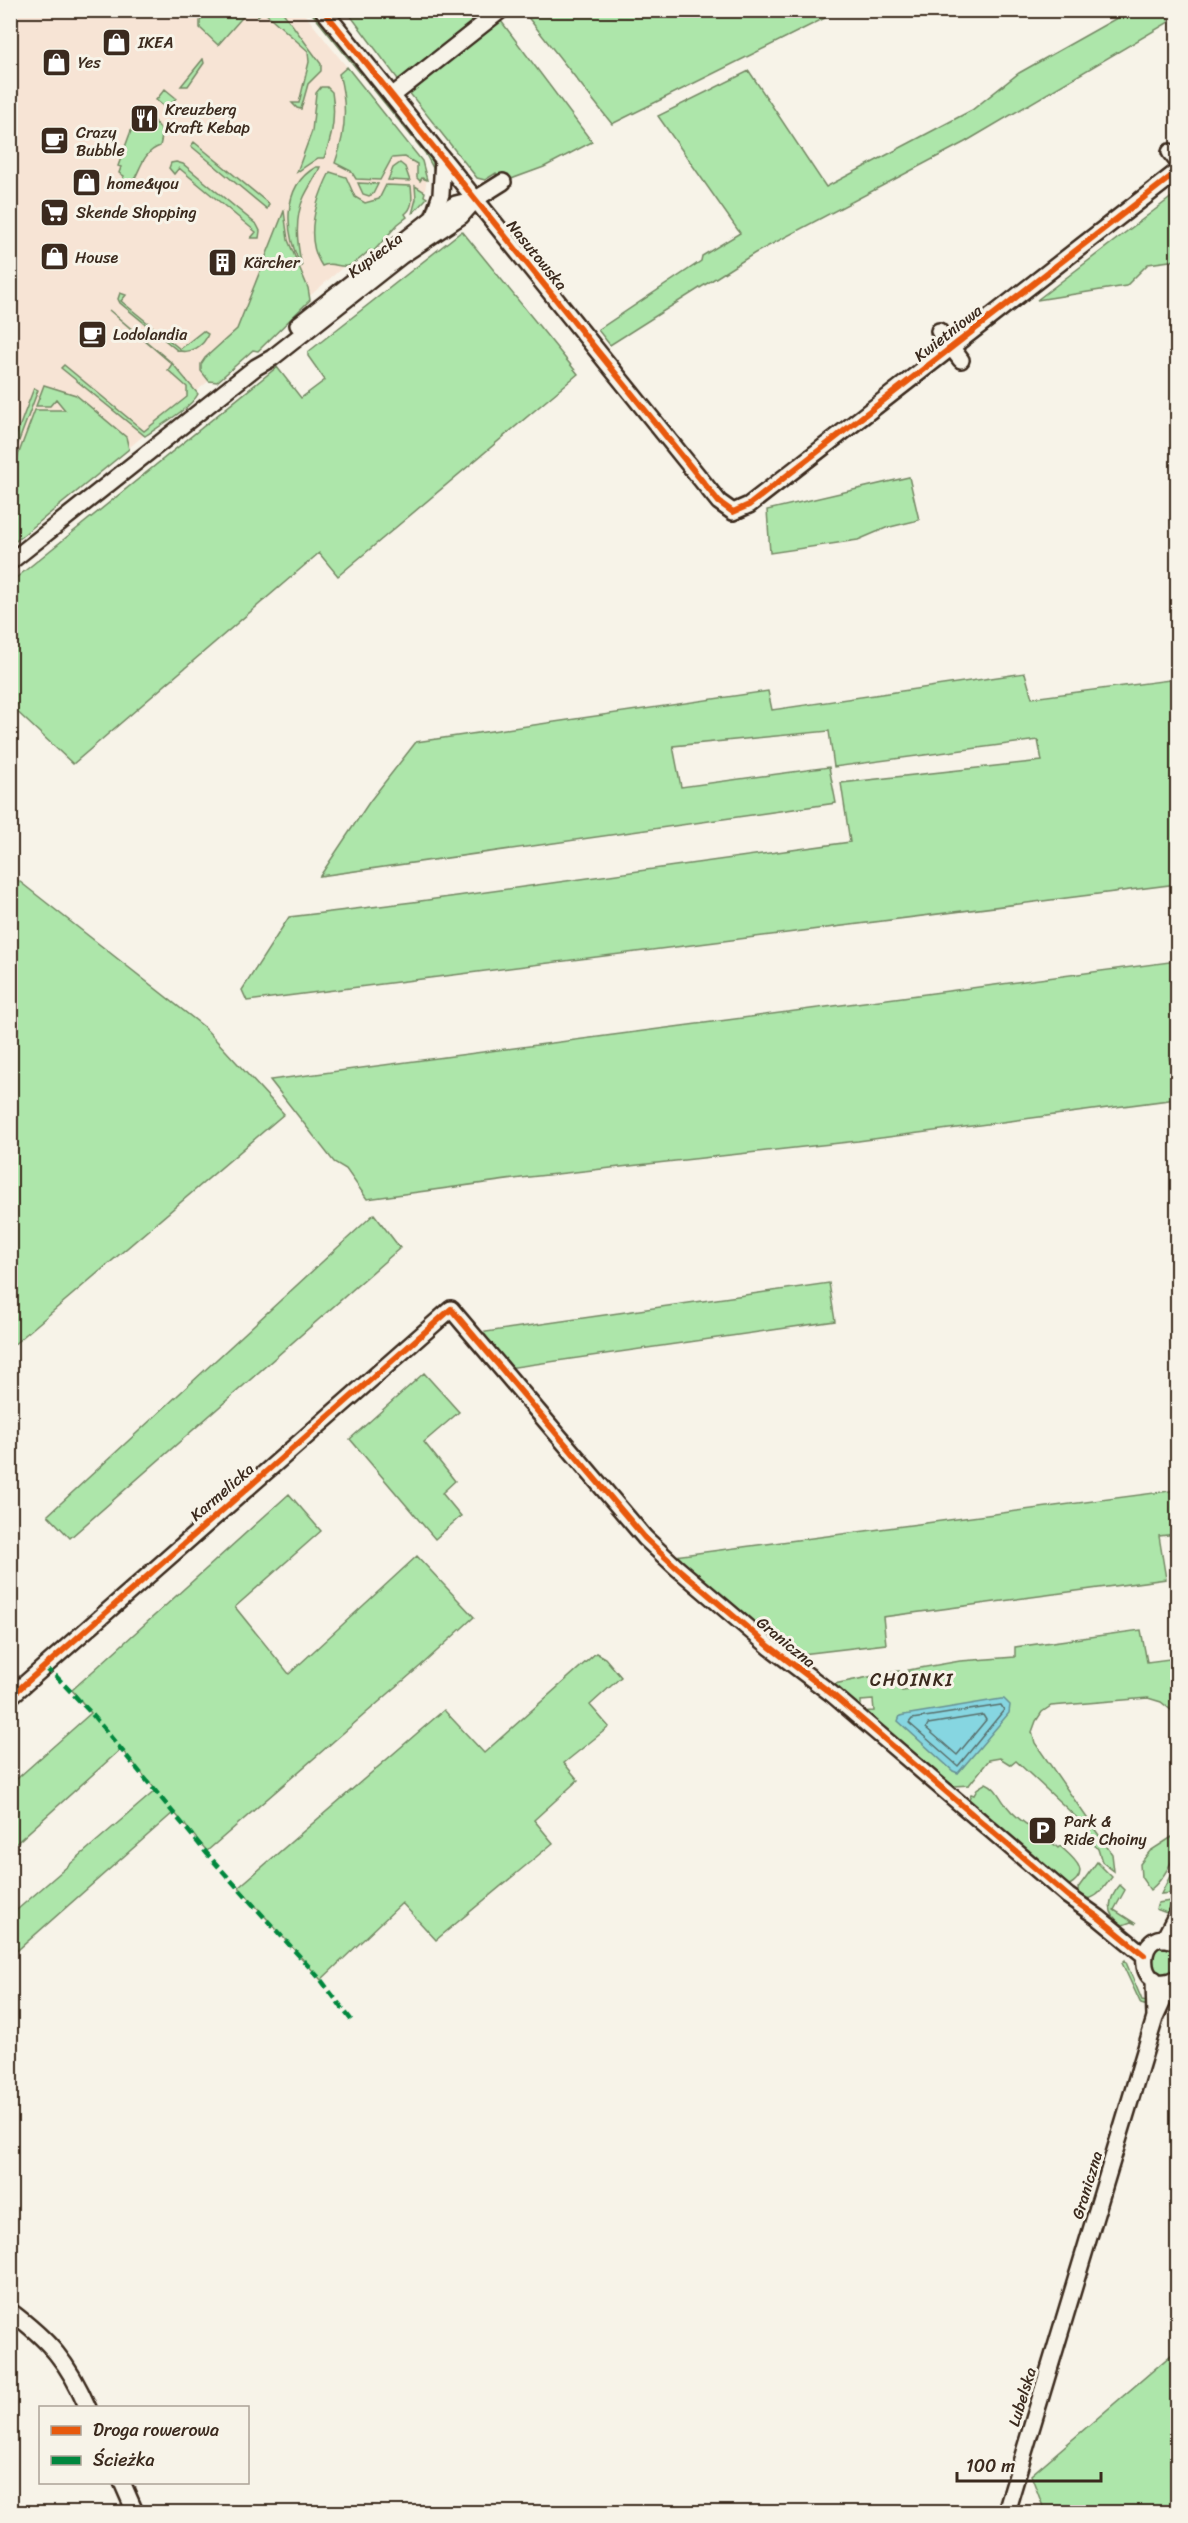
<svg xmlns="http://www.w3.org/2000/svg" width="1188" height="2523" font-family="Sriracha,sans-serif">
  <rect width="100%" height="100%" fill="#f7f3e8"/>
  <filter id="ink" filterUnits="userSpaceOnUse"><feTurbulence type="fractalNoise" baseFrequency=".0167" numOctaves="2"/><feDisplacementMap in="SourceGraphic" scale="12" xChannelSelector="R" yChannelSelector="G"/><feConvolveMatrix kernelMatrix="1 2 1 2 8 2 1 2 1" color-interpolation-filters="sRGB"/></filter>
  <g filter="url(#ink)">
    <path fill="#f7e4d5" d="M11,11H302L422,161L427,178L424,197L304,301L75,493L11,543Z"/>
    <path fill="#ade6aa" stroke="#748864" stroke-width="1.5" d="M475,10L478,17L400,82L347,11Z
      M1131,10L1165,11L1169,22L965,142L755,253L610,345L598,330L701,261L702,256L740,233L658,116L749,71L826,187L972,110L1019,73Z
      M207,11V10L248,11L218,45L200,28V21Z
      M259,11H282L321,64V71L308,84L301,109L297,108L292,103H299L309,62L308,51L263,11L258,16Z
      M310,11H314L431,158L436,170L434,184L433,168L425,153Z
      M523,11L838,10L839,11L612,124Z
      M498,17L592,142L544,167L503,182L496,173L485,180L477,178L404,86Z
      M203,59L204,63L188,86H181Z
      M347,67L422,161L427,180L422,178L420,181L417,178V164L405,157L392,158L380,180L356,179L351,171L335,163C346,133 348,105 339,74Z
      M321,87H327L332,92C336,116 333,136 324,158H318L297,172L312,131L316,93Z
      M165,89L176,98L167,109L156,100Z
      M143,112C156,124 166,126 160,146C136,154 140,188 123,186L122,180L124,176L119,173L121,167L118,166L135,120Z
      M194,142L269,204L267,209L191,146Z
      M176,162L183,164L257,225L260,231L259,238H251L256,232L179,168L174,174L169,168L171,163Z
      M400,163L405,167L410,181L388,180L393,168Z
      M316,167H320C316,177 309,186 304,197C294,219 297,244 302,267C285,236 280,187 316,167Z
      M330,172L346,177L355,197L365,203L379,199L386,185L411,186C412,197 414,207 405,214L407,217L398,224L372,253L370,250C364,255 356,264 348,266C338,268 332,261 322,266C303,237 316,200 330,172Z
      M358,183L378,184L373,194L369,196L363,194Z
      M415,186L425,192L424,196L427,198L412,214L416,199Z
      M1177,193V260L1148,264L1126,286L1037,300Z
      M284,211L288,240L308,288L310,300L258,351L253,350L217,382L209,381L201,371V364L205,358L237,329Z
      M462,231L578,374L338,576L319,553L73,764L11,706V582L277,367L301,398L325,380L308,356V352Z
      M120,293L126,295L121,301L180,349L203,331L208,334C204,346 190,355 177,350L120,303L118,299Z
      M109,310L172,363L198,394C191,408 158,427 145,436L61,368L64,365L144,431L187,397V387L168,370L172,364Z
      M44,385L76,395L126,437L129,449L11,545V474L35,410H65L56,399L50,406H36Z
      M34,388L38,390L11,462V449Z
      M909,477L919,520L886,528L858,540L770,553L767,510Z
      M1025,673L1032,698L1177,679V884L247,1001L242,990L289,917L413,902L850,842L841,783L1042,761L1038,740L834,767L829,731L673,746L681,787L829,767L836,803L320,876L370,801L416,742L768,691L772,710Z
      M10,874L203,1026L284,1114L11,1347Z
      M1177,961V1055L1169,1057L1176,1099L858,1141L529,1177L367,1199L346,1169L334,1162L270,1080Z
      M374,1214L400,1248L70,1538L48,1515Z
      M829,1283L835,1321L508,1368L479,1333Z
      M424,1373L459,1412L424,1442L455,1481L442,1493L461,1516L435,1539L350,1439Z
      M1177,1490V1534L1159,1536L1166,1579L883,1617L886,1644L802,1654L792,1658L667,1557Z
      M289,1494L321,1531L235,1607L289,1674L417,1556L474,1617L425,1662L207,1851L174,1812L11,1956V1915L156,1790L121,1749L11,1848V1784L91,1713L72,1690Z
      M1141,1630L1147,1662L1177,1658V1715L1161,1702L1148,1698L1051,1706L1042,1712L1036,1721L1032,1732L1035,1743L1112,1854L1114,1871L1102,1862L1098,1849L1086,1836L1090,1830L1016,1761L1011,1765L1000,1758L989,1760L969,1785L955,1786L951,1791L858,1712L874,1711L873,1700L861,1701V1706L852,1707L829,1685L899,1671L902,1691L910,1690L908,1670L960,1661L1015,1657V1647Z
      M596,1653L605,1658L621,1677L590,1705L609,1727L564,1763L578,1780L534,1820L553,1843L436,1940L402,1903L321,1980L239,1887L444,1710L484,1753Z
      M986,1783C996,1787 999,1796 1005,1804C1019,1823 1041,1832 1058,1848L1060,1846C1073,1858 1093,1872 1068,1886L968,1801L971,1794L974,1795L978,1788Z
      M1172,1837L1177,1840C1178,1856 1162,1881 1150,1890L1141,1877L1140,1864L1150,1851Z
      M1097,1862L1112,1877C1103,1889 1094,1904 1079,1897L1078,1888Z
      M1177,1862V1887L1170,1893L1161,1894Z
      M1120,1885L1125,1890L1114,1910L1136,1924L1131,1922L1123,1925C1105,1914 1108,1899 1120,1885Z
      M1177,1900L1172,1915L1156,1909L1158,1903Z
      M1151 1960a14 14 0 1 1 28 0a14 14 0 1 1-28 0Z
      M1125,1960L1142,2000L1150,2002L1148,2006L1141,2004L1122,1963Z
      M1177,2350V2512H1045L1031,2475Z"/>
    <path fill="#86d6e1" stroke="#689193" stroke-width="1.5" d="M1001,1699H1004L1010,1705L1009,1713L958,1773L953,1771L898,1721L900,1716L904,1715Z"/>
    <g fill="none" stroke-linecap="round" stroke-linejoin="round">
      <path stroke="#596f6c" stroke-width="1.5" d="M1001,1705L1004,1710L958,1766L909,1723L912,1719Z
        M983,1715L986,1720L957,1755L926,1728L928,1724Z"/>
      <defs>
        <path id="minor" d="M323,10L719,502L733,512L749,505L1178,171
          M392,96L501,10
          M1170,152L1178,162
          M433,218L441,194L443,159
          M298,325L433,218L456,204L476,199
          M939,331L961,360
          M10,562L256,367L272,358L401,256L461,216L476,199L503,182
          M10,1697L451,1309L645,1538L676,1567L770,1647L832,1694L1068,1896L1099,1918L1144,1955
          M1164,1939L1178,1912
          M1178,1944C1134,1916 1133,2004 1178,1977
          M1154,1979L1155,2018
          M10,2311C50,2341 68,2362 88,2408
          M122,2482L135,2512
          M1006,2512L1155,2018L1172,1981"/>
      </defs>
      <use href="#minor" stroke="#3b2a1e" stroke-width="20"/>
      <use href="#minor" stroke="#f7f3e8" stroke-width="15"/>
      <path stroke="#00873e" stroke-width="4.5" stroke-dasharray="9 4.5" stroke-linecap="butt" d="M44,1668L54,1674L91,1713L209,1856L321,1980L352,2021"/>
      <defs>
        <path id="cycleway" d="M323,10L719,502L733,512L749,505L1178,171
          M10,1697L451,1309L645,1538L676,1567L770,1647L832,1694L1068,1896L1099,1918L1144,1955"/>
      </defs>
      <use href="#cycleway" stroke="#f7f3e8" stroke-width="10"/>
      <use href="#cycleway" stroke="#e8590c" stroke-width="6"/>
    </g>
  </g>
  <defs>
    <symbol id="shop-square" viewBox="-11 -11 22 22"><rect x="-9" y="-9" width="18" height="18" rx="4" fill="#3b2a1e" stroke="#f7f3e8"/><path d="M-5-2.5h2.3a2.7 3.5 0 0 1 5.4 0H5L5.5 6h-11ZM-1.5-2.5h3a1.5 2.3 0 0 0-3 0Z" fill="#fff"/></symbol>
    <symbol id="restaurant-square" viewBox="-11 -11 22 22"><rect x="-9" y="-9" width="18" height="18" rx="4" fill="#3b2a1e" stroke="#f7f3e8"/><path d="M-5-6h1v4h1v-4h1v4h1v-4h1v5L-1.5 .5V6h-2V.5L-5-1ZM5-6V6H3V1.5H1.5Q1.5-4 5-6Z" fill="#fff"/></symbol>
    <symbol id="cafe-square" viewBox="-11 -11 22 22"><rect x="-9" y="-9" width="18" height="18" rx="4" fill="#3b2a1e" stroke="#f7f3e8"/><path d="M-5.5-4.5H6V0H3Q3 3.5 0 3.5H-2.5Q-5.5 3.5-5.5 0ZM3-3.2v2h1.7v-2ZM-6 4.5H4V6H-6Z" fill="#fff"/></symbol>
    <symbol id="supermarket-square" viewBox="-11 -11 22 22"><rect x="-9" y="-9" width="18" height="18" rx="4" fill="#3b2a1e" stroke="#f7f3e8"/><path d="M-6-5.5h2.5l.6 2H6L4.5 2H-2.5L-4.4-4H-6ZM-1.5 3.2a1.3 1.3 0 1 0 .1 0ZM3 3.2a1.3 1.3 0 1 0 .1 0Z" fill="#fff"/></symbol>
    <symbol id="building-square" viewBox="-11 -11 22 22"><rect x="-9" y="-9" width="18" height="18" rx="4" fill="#3b2a1e" stroke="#f7f3e8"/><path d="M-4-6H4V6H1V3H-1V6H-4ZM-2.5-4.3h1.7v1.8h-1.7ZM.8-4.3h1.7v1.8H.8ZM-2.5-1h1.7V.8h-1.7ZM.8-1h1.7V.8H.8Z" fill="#fff"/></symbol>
    <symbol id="parking-square" viewBox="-11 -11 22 22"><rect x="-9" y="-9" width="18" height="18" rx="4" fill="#3b2a1e" stroke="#f7f3e8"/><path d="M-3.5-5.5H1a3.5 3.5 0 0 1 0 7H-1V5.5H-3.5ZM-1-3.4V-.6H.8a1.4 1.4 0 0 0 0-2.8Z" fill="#fff"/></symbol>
  </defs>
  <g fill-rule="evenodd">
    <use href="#shop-square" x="100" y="26" width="33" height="33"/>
    <use href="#shop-square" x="40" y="46" width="33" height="33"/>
    <use href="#restaurant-square" x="128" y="102" width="33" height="33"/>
    <use href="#cafe-square" x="38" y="124" width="33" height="33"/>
    <use href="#shop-square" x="70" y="166" width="33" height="33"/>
    <use href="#supermarket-square" x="38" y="196" width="33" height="33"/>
    <use href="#shop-square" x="38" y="240" width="33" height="33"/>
    <use href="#building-square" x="206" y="246" width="33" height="33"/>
    <use href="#cafe-square" x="76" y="318" width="33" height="33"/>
    <use href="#parking-square" x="1026" y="1814" width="33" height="33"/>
  </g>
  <g text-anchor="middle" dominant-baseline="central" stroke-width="6" stroke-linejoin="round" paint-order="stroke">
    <g font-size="16" fill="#3b2a1e" stroke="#f7f3e8" text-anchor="start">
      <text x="138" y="42">IKEA</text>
      <text x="78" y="62">Yes</text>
      <text x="165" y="109">Kreuzberg<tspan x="165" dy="18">Kraft Kebap</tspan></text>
      <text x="76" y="132">Crazy<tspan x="76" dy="18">Bubble</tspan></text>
      <text x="107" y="183">home&amp;you</text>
      <text x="76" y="212">Skende Shopping</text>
      <text x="75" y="257">House</text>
      <text x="244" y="262">Kärcher</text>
      <text x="113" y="334">Lodolandia</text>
      <text x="1064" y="1821">Park &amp;<tspan x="1064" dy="18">Ride Choiny</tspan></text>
    </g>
    <g font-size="16" fill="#3b2a1e" stroke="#f7f3e8">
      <text transform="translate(375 255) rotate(-37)">Kupiecka</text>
      <text transform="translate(537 255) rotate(51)">Nasutowska</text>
      <text transform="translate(948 333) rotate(-38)">Kwietniowa</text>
      <text transform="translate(222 1492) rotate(-41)">Karmelicka</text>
      <text transform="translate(786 1642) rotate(39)">Graniczna</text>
      <text transform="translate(1087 2185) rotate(-73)">Graniczna</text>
      <text transform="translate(1022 2397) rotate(-73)">Lubelska</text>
    </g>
    <g font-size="18" letter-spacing="1.5" fill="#3b2a1e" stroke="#f7f3e8">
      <text x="912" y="1680">CHOINKI</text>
    </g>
  </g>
  <rect width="1188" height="2523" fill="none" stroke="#f7f3e8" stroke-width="36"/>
  <rect x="18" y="18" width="1152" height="2487" fill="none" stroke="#3b2a1e" stroke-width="2" filter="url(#ink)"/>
  <rect x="39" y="2406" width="210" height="78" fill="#f7f3e8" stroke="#aca397" stroke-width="1.5"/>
  <rect x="51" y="2426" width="30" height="9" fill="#e8590c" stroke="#aca397" stroke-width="1.5"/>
  <text x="93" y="2436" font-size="18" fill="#3b2a1e">Droga rowerowa</text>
  <rect x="51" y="2456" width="30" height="9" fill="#00873e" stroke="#aca397" stroke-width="1.5"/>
  <text x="93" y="2466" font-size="18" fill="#3b2a1e">Ścieżka</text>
  <path d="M957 2472v9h144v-9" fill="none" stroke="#3b2a1e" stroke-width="3"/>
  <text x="966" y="2472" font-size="18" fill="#3b2a1e" stroke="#f7f3e8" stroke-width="4.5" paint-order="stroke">100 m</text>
</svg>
